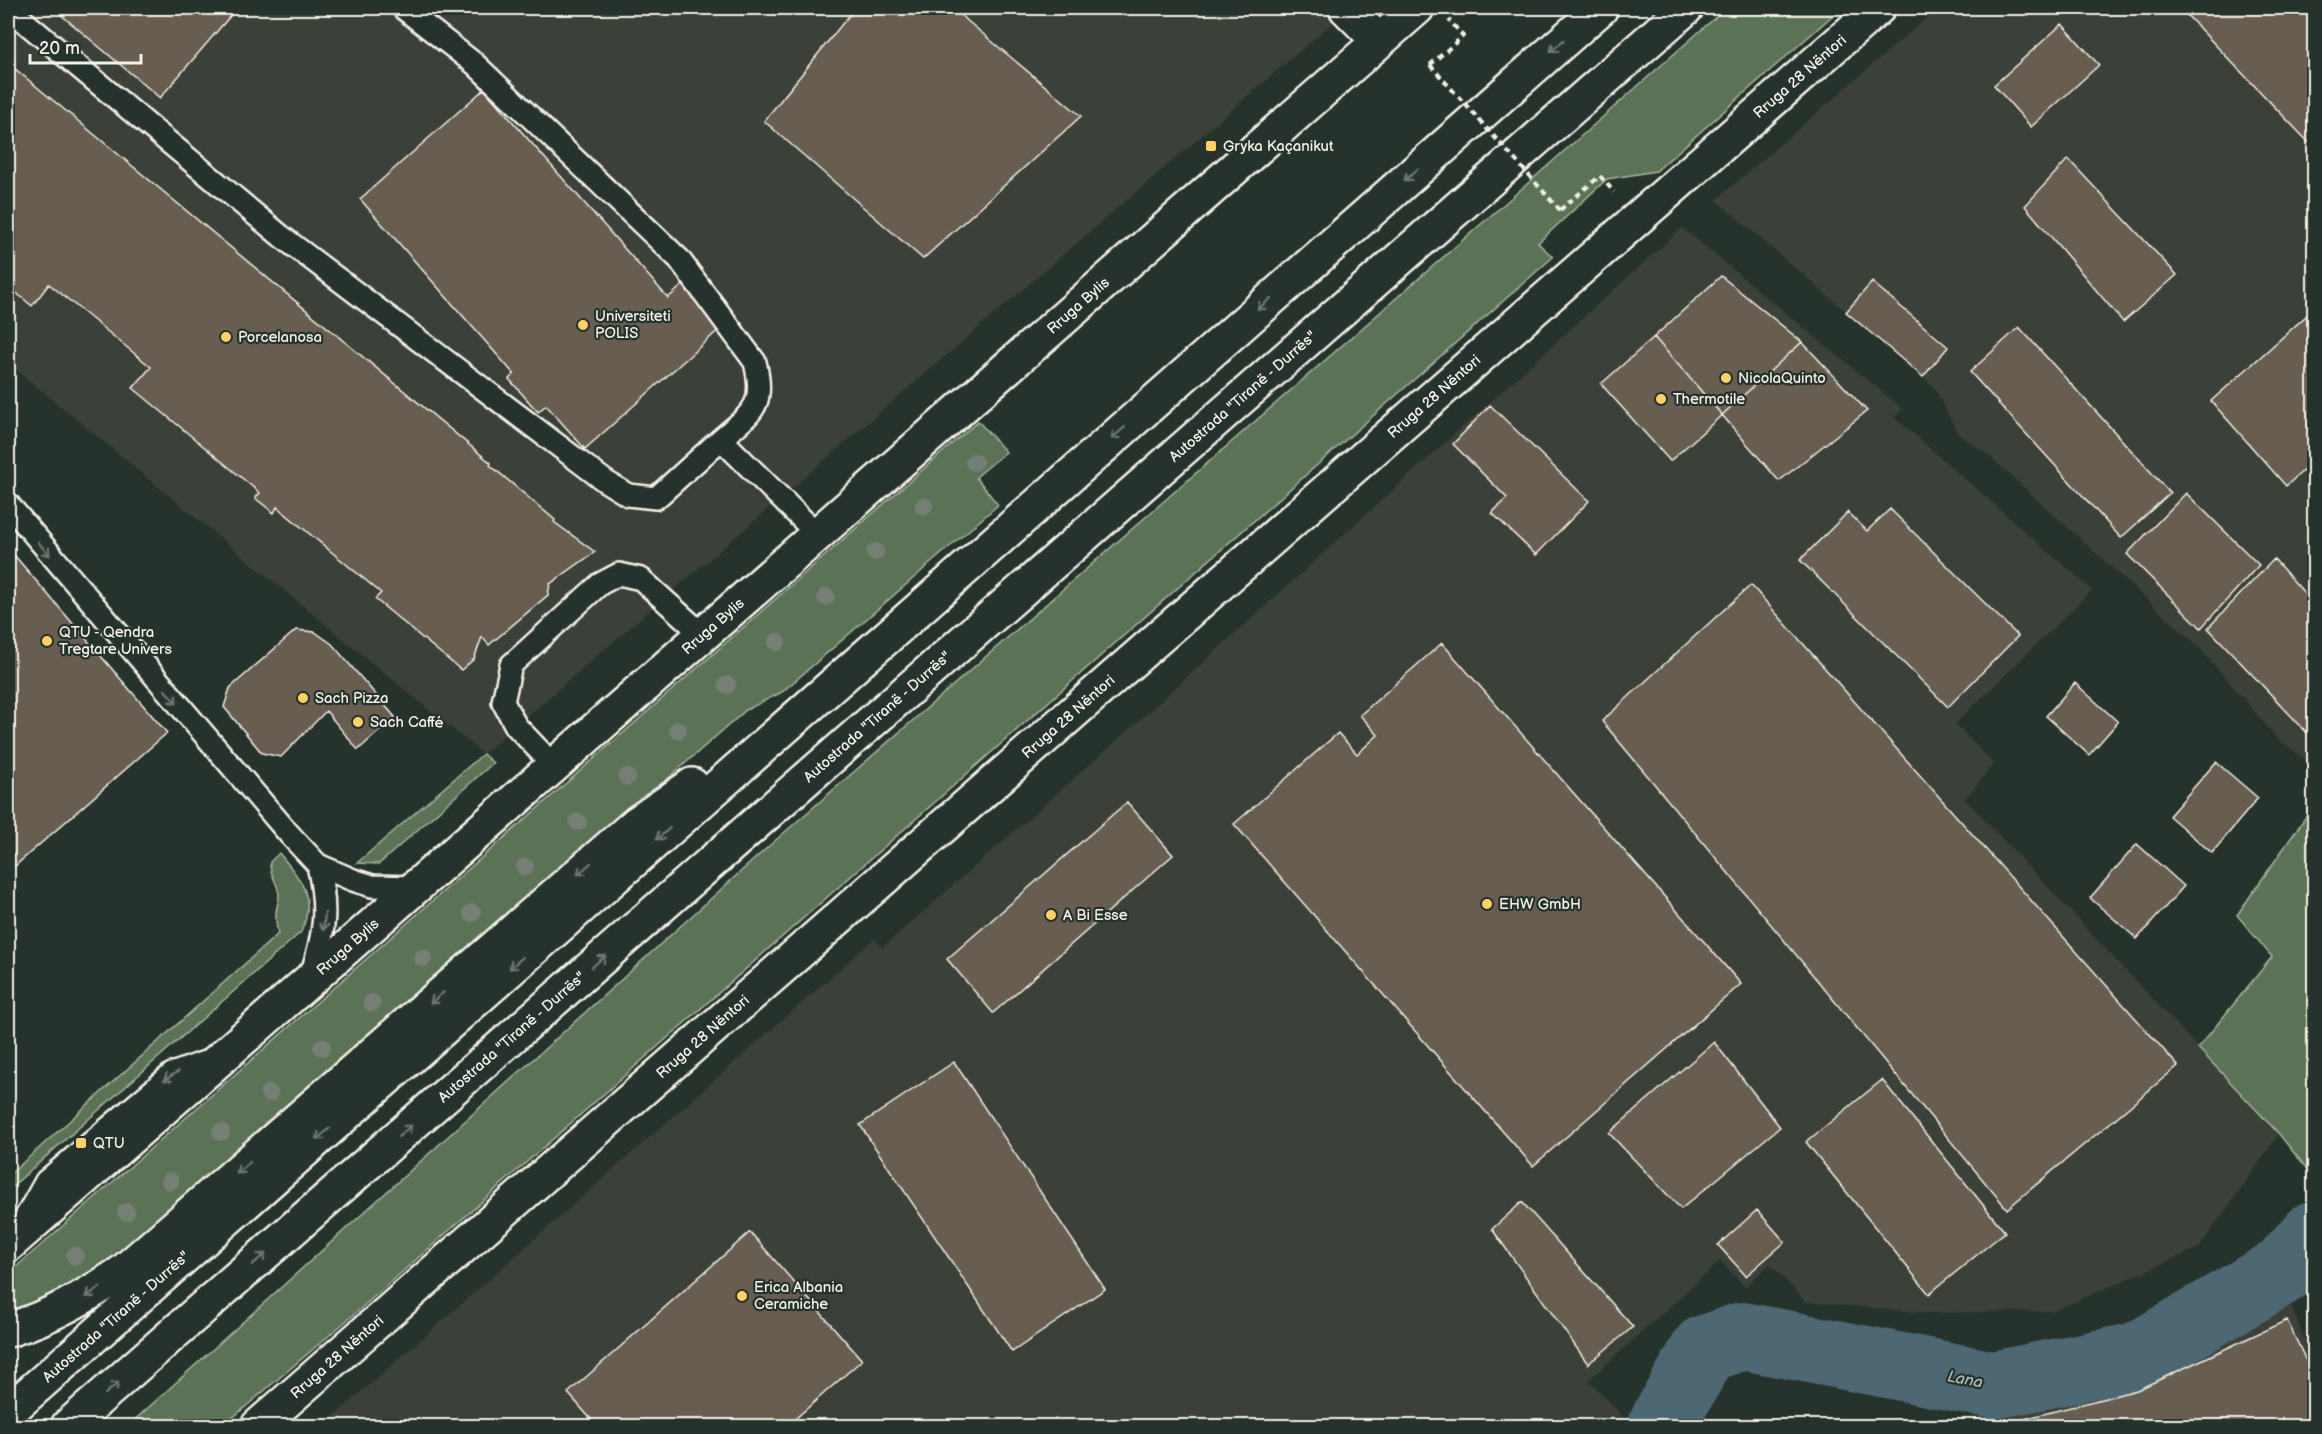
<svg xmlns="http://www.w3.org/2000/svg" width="2322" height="1434" font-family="'Balsamiq Sans',sans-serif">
  <rect width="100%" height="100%" fill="#26332d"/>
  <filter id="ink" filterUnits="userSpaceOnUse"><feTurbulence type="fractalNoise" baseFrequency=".0167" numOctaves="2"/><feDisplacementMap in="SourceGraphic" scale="12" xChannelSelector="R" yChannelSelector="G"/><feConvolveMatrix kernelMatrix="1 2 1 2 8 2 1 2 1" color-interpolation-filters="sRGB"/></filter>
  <g filter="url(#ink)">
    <path fill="#3a4038" d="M8,8H1350L483,754L8,363Z
      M1938,8H2314V766L2279,740L2197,645L1987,454L1958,434L1934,387L1716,200Z
      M1682,228L1903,409L1894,417L2092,590L1955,724L1994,764L1965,799L2279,1134L2199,1248L2053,1311L1926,1313L1806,1302L1770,1264L1745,1287L1720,1261L1589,1380L1627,1421L1624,1426H323L875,938L882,948L1113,744Z
      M2289,1302L2314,1361V1426H2013L2007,1411L2129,1383Z"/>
    <path fill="#5c7256" stroke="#a8b29f" stroke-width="1.5" d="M1726,8H1841L1656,171L1607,179L1538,243L1553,257L359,1310L223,1426H128L769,846L1527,184Z
      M978,421L1006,452L976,477L998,505L782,692L746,710L460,961L88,1280L8,1315V1274Z
      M483,754L493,763L379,864L357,863Z
      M2314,805V1178L2279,1134L2198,1048L2272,957L2237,915Z
      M279,853C301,880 317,897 301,932L8,1190V1176L278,934C277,928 275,921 276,914C276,908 279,901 279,895C278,882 269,875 270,862Z"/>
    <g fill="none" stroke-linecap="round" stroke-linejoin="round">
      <path stroke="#4d6873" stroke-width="68" d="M1662,1426L1666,1417L1705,1349L1743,1336L1994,1385L2138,1356L2282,1271L2314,1235"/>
    </g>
    <path fill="#675d51" stroke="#f4f1e8" stroke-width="1.5" d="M53,8H237L160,98Z
      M855,8H952L1081,116L923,259L764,121Z
      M2180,8H2302L2314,21V148Z
      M2062,24L2099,65L2031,127L1994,85Z
      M8,63L491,463L490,465L555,520L554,522L595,552L550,584L548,595L489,645L482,637L474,659L461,670L375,599L381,593L277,507L274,513L255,498L260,493L133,388L151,367L49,284L32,306L8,286Z
      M484,89L668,298L684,284L722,327L585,449L546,405L538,412L509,379L514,374L360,199Z
      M2068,159L2177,275L2123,322L2025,206Z
      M1721,276L1802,342L1722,415L1654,337Z
      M1872,282L1948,347L1923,377L1846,312Z
      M2314,309V461L2286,486L2211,401Z
      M2019,327L2170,493L2121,538L1970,372Z
      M1654,337L1722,415L1670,461L1601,384Z
      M1802,342L1867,411L1779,481L1722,415Z
      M1490,405L1589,501L1536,555L1492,513L1507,498L1453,444Z
      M2186,493L2259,565L2201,628L2127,554Z
      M1890,509L2018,636L1948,707L1800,560L1848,512L1867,531Z
      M8,548L167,733L8,872Z
      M2274,559L2314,604V740L2208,628Z
      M1751,585L2178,1066L2007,1209L1602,721Z
      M296,630L315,632L332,644L395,717L358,750L326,711L281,757L262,753L224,707L230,688Z
      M1442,643L1741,984L1533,1166L1234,824L1338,733L1357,754L1378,735L1360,715Z
      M2075,683L2118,722L2089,755L2046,716Z
      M2216,762L2258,798L2212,853L2169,816Z
      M1127,802L1173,855L993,1013L947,959Z
      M2137,844L2184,886L2137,939L2090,898Z
      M1714,1042L1780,1127L1681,1209L1609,1133Z
      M954,1062L1105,1289L1012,1352L860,1125Z
      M1882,1080L2005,1232L1929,1294L1806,1142Z
      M1522,1202L1633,1327L1588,1364L1492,1229Z
      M1757,1210L1785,1242L1746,1276L1718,1245Z
      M750,1232L862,1360L787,1426H597L568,1393Z
      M2287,1320L2314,1378V1426H2023L2020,1420L2137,1390Z"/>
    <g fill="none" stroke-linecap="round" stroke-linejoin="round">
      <defs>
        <path id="service" d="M8,8L281,236L605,481L628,495L656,498L721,439L817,534
          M403,8L475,64L679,259L755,362C766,407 752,412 721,439
          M8,504L290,835L318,865L353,880L372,886L416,887
          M554,766L516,726L503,702L511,665L600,584L619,574L641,579L703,635
          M311,975C325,933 328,909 318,865
          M23,1222L46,1181L172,1074L208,1061"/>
        <path id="tertiary" d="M1346,8L1379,41"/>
        <g id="secondary">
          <path id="s1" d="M8,1245L1417,8"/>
          <path id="s2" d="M258,1426L1878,8"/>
        </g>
        <g id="motorway">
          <path d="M8,1330C51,1317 87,1296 124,1271L637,823L692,785"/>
          <path id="s3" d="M8,1412L1601,8"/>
          <path id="s4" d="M68,1426L1686,8"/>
        </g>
      </defs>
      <use href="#service" stroke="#f4f1e8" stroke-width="26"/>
      <use href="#tertiary" stroke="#f4f1e8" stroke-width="38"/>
      <use href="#secondary" stroke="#f4f1e8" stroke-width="38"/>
      <use href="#motorway" stroke="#f4f1e8" stroke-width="38"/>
      <path stroke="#f4f1e8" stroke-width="4" stroke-dasharray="6 4.5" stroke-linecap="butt" d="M1430,65L1463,36L1449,20
        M1560,210L1600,176L1614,192"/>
      <use href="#service" stroke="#26332d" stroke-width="21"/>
      <use href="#tertiary" stroke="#26332d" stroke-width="33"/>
      <use href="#secondary" stroke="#26332d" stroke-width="33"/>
      <use href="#motorway" stroke="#26332d" stroke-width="33"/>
      <path stroke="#f4f1e8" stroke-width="4" stroke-dasharray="6 4.5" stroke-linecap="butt" d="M1430,65L1560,210"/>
    </g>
    <g fill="#767f74">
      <circle cx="974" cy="462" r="9"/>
      <circle cx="924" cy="506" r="9"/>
      <circle cx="875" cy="552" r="9"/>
      <circle cx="826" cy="597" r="9"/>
      <circle cx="777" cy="642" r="9"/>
      <circle cx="727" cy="685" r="9"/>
      <circle cx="678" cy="730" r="9"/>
      <circle cx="627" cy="777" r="9"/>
      <circle cx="578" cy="822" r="9"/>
      <circle cx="525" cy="867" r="9"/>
      <circle cx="472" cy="913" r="9"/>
      <circle cx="423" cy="958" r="9"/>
      <circle cx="372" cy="1003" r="9"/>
      <circle cx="322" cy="1047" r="9"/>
      <circle cx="269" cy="1093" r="9"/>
      <circle cx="221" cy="1132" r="9"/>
      <circle cx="170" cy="1181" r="9"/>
      <circle cx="126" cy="1212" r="9"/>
      <circle cx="75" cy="1256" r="9"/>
    </g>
    <defs><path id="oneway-shaft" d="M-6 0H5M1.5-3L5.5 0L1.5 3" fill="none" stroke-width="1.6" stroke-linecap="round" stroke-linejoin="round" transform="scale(1.5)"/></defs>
    <g stroke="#6e766e">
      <use href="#oneway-shaft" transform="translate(1557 46) rotate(139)"/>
      <use href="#oneway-shaft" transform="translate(1411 175) rotate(139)"/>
      <use href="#oneway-shaft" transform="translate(1264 304) rotate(139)"/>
      <use href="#oneway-shaft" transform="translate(1118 433) rotate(139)"/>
      <use href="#oneway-shaft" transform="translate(44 549) rotate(49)"/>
      <use href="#oneway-shaft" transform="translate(171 697) rotate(49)"/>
      <use href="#oneway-shaft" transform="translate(663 834) rotate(139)"/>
      <use href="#oneway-shaft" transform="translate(584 869) rotate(139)"/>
      <use href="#oneway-shaft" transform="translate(324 922) rotate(96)"/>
      <use href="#oneway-shaft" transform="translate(599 961) rotate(-41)"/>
      <use href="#oneway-shaft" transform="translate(516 963) rotate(139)"/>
      <use href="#oneway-shaft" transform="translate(437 998) rotate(139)"/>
      <use href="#oneway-shaft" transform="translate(171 1076) rotate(148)"/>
      <use href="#oneway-shaft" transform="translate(405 1131) rotate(-41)"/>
      <use href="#oneway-shaft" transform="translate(323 1134) rotate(139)"/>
      <use href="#oneway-shaft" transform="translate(243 1168) rotate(139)"/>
      <use href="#oneway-shaft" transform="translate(259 1259) rotate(-41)"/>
      <use href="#oneway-shaft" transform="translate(93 1292) rotate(147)"/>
      <use href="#oneway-shaft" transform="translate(112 1388) rotate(-41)"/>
    </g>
  </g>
  <g fill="#ffd166" stroke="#26332d" stroke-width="2">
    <rect x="1205" y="140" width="12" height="12" rx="3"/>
    <circle cx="583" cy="325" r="6"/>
    <circle cx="226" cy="337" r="6"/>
    <circle cx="1726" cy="378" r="6"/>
    <circle cx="1661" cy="399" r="6"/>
    <circle cx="47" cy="641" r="6"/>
    <circle cx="303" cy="698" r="6"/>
    <circle cx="358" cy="722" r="6"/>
    <circle cx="1487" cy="904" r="6"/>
    <circle cx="1051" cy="915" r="6"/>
    <rect x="75" y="1137" width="12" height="12" rx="3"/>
    <circle cx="742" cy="1296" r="6"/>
  </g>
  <g text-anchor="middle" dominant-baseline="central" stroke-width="4.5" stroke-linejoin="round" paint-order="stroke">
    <g font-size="15" fill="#f4f1e8" stroke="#26332d">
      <text stroke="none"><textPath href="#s2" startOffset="2049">Rruga 28 Nëntori</textPath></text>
      <text stroke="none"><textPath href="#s1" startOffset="1424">Rruga Bylis</textPath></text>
      <text stroke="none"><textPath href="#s4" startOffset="1562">Autostrada "Tiranë - Durrës"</textPath></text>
      <text stroke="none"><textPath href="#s2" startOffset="1563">Rruga 28 Nëntori</textPath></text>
      <text stroke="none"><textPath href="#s1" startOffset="938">Rruga Bylis</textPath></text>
      <text stroke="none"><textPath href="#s4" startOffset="1076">Autostrada "Tiranë - Durrës"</textPath></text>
      <text stroke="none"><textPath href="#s2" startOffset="1077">Rruga 28 Nëntori</textPath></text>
      <text stroke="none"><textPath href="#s1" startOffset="452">Rruga Bylis</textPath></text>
      <text stroke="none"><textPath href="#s4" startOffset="590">Autostrada "Tiranë - Durrës"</textPath></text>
      <text stroke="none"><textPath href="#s2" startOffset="591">Rruga 28 Nëntori</textPath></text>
      <text stroke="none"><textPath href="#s3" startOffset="144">Autostrada "Tiranë - Durrës"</textPath></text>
      <text stroke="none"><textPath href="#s2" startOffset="105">Rruga 28 Nëntori</textPath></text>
    </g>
    <g font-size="15" fill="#f4f1e8" stroke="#26332d" text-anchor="start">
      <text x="1223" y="146">Gryka Kaçanikut</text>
      <text x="595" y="316">Universiteti<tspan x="595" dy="17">POLIS</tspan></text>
      <text x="238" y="337">Porcelanosa</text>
      <text x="1738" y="378">NicolaQuinto</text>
      <text x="1673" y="399">Thermotile</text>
      <text x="59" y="632">QTU - Qendra<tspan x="59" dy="17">Tregtare Univers</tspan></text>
      <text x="315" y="698">Sach Pizza</text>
      <text x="370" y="722">Sach Caffé</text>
      <text x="1499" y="904">EHW GmbH</text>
      <text x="1063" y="915">A Bi Esse</text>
      <text x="93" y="1143">QTU</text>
      <text x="754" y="1287">Erica Albania<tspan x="754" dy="17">Ceramiche</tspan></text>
    </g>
    <g font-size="16" font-style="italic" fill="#b1bab9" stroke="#26332d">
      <text transform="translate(1965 1380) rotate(11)">Lana</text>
    </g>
  </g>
  <rect width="2322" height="1434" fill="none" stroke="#26332d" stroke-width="30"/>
  <rect x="15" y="15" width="2292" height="1404" fill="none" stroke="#f4f1e8" stroke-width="2" filter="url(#ink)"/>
  <path d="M30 54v9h111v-9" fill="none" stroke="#f4f1e8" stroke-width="3"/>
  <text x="39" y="54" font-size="18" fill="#f4f1e8" stroke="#26332d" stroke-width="4.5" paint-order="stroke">20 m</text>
</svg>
